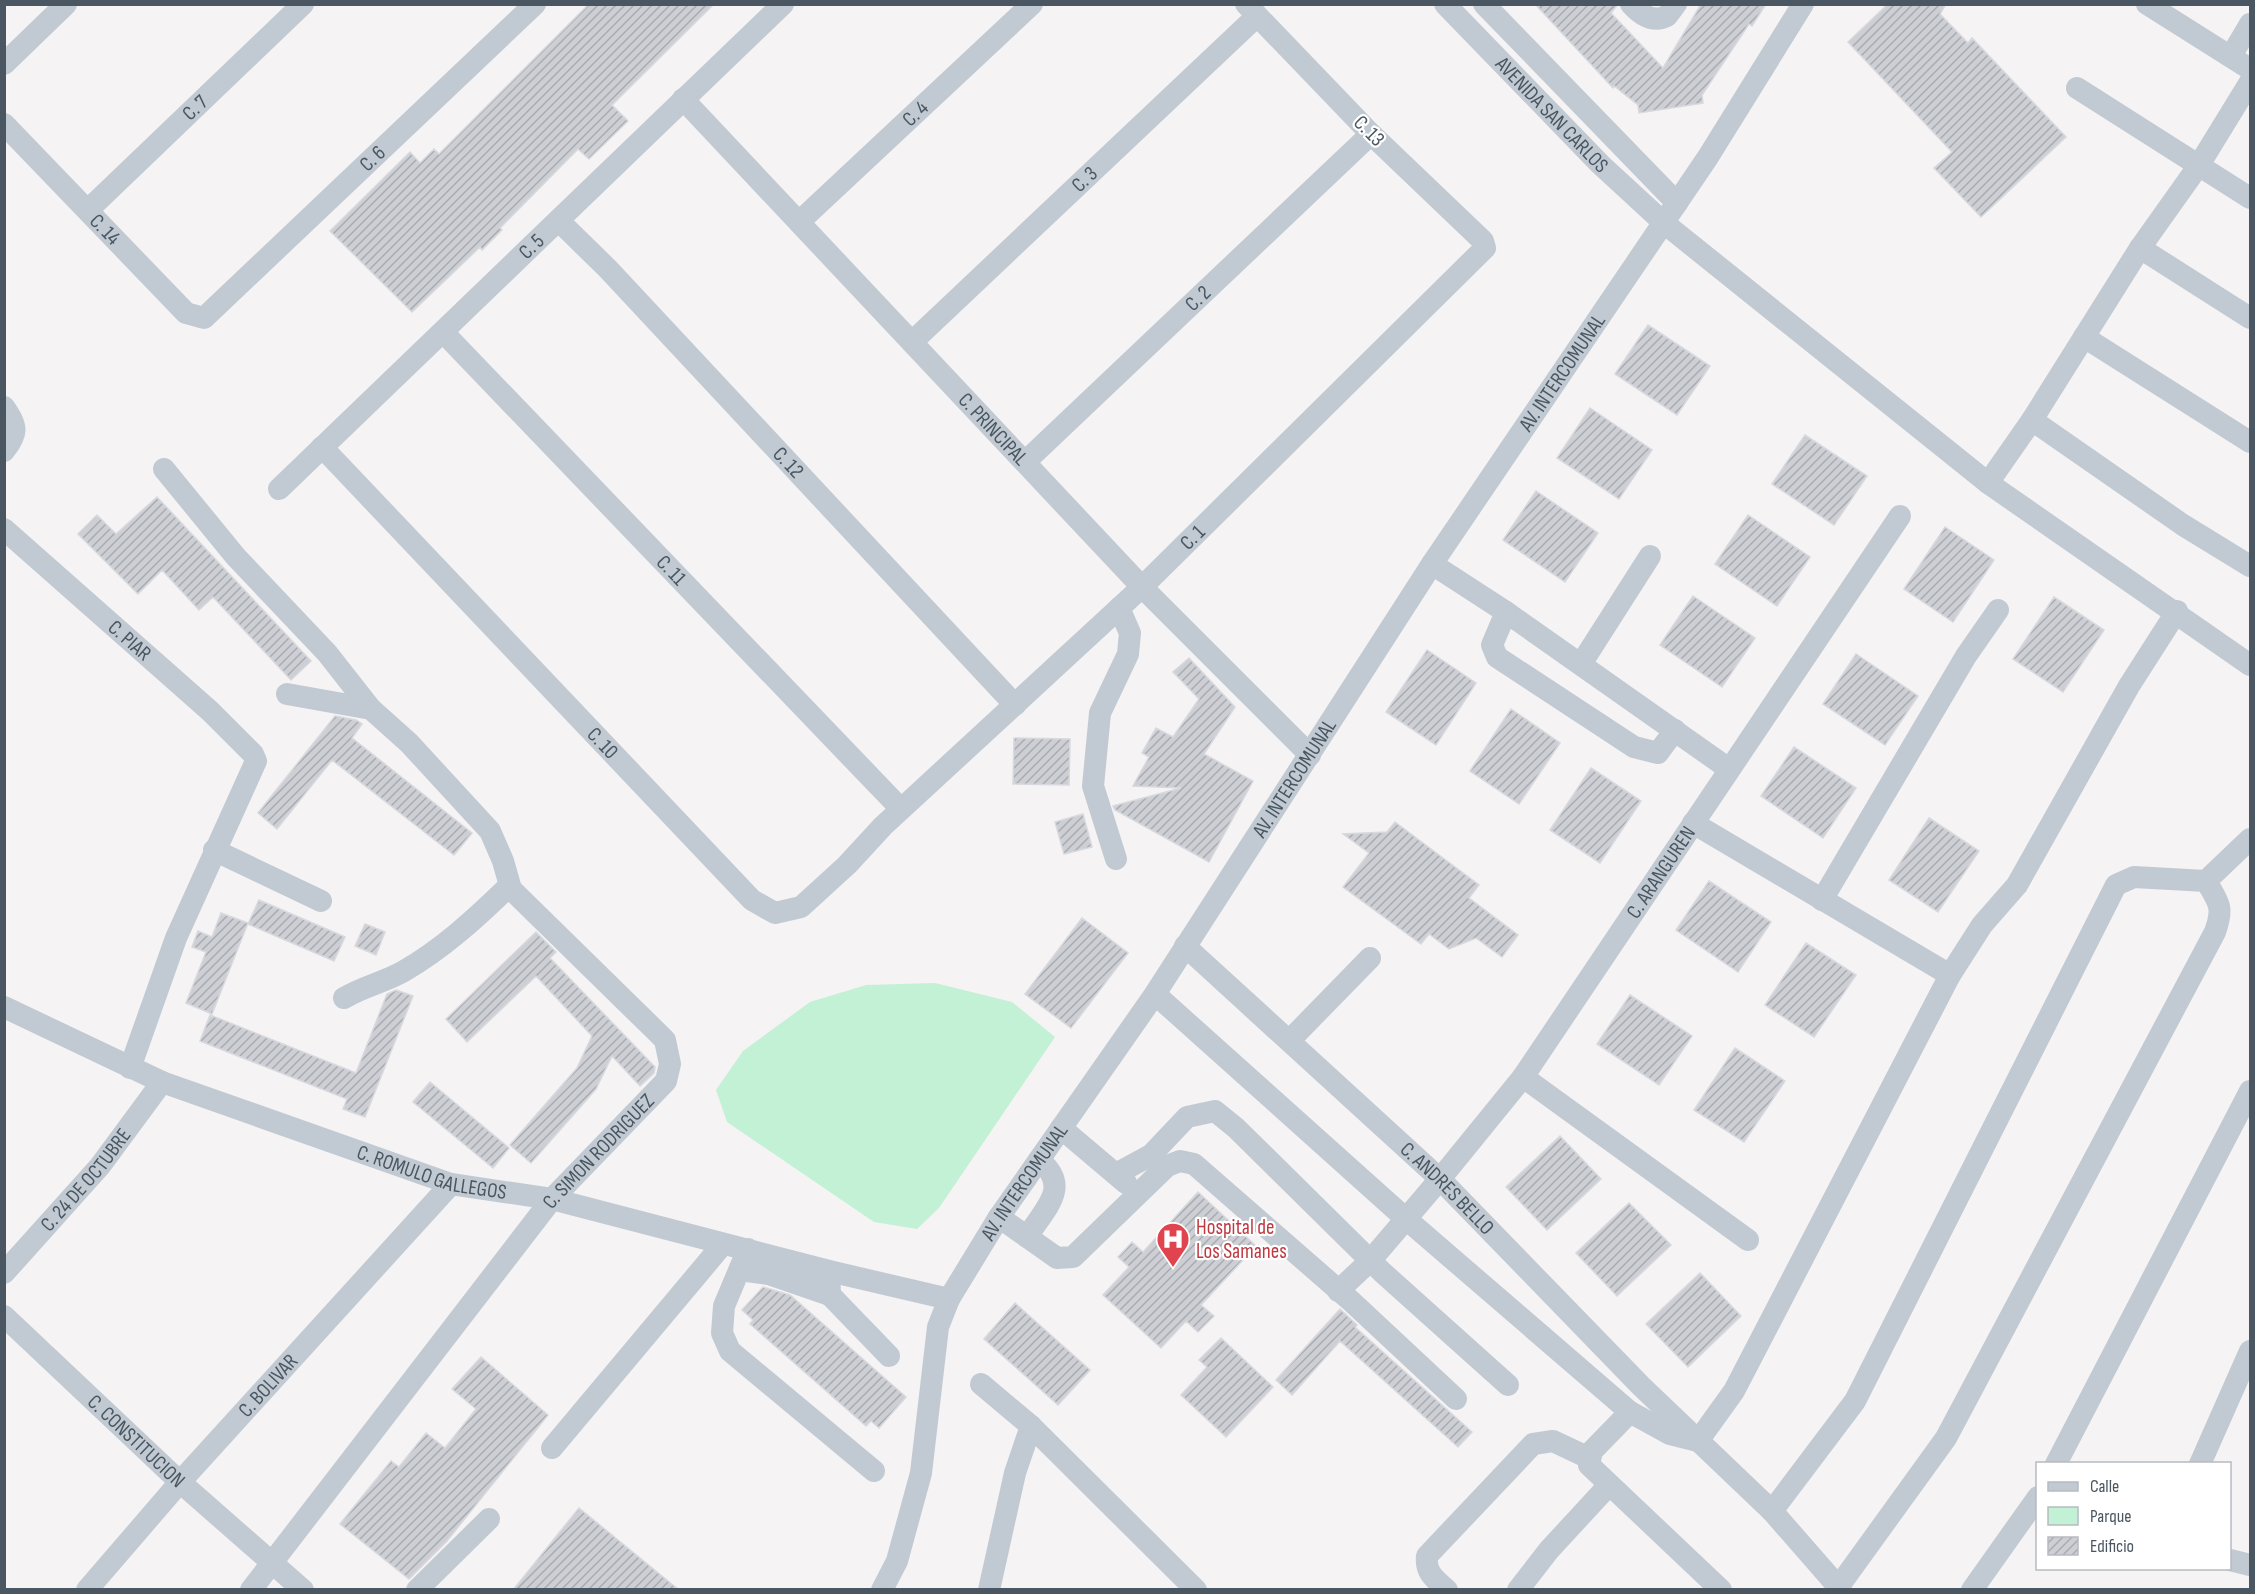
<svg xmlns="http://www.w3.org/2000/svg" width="2255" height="1594" font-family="'Sofia Sans Condensed',sans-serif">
  <defs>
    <pattern id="building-hatch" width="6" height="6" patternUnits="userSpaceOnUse" patternTransform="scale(1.5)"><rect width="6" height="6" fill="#cdcfd5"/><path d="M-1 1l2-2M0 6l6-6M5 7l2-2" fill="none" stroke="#a8abb0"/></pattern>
  </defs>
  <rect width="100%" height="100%" fill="#f5f3f3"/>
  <path fill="#c3f1d5" d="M935,983L1012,1002L1055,1037L939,1208L917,1229L874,1222L727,1122L716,1090L743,1051L810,1002L866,985Z"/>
  <path fill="url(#building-hatch)" stroke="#d7d9de" stroke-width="1.5" d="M589,4H714L612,105L628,121L589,159L578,149L500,228L502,230L482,250L480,247L412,312L330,231L410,152L420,163L434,149L439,154Z
    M1535,4H1618L1611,13L1663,68L1701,4H1766L1752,26L1749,24L1702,95L1703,103L1639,113L1638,105L1614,86L1613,88Z
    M1888,4H1946L1940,14L1968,43L1972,38L2066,137L1981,217L1934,168L1952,152L1848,42Z
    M1648,325L1710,366L1677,415L1615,374Z
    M1590,408L1652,450L1619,499L1557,458Z
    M1805,435L1867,476L1834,525L1772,484Z
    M1536,491L1598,533L1565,582L1503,540Z
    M157,497L311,661L291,680L213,597L199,610L162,570L138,594L78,534L97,515L116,534Z
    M1748,515L1810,557L1777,606L1715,564Z
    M1945,527L1994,560L1953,622L1904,589Z
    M1693,596L1755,638L1722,687L1660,645Z
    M2054,597L2104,630L2063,692L2013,659Z
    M1427,650L1476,683L1436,745L1386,712Z
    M1856,654L1918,696L1885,745L1823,704Z
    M1189,658L1235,707L1204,754L1253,781L1209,862L1115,810L1113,806L1181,788L1133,786L1149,757L1142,753L1156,728L1173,737L1199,699L1173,672Z
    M1511,709L1560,743L1519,804L1470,771Z
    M335,716L356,720L362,724L352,738L472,833L454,855L332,760L277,829L258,813Z
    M1014,738L1070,739L1069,785L1013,784Z
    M1794,747L1856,788L1823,838L1761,796Z
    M1591,768L1641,801L1600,863L1550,830Z
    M1083,814L1092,847L1064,854L1055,822Z
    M1929,818L1979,851L1938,912L1889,880Z
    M1395,822L1479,885L1469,898L1518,935L1502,957L1476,938L1449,949L1429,934L1421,944L1343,887L1369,853L1343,834L1387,832Z
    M1709,881L1771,922L1738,972L1676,930Z
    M259,900L345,937L334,961L248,924Z
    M221,913L248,923L212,1014L186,1003L206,952L192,947L198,931L212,937Z
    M1082,918L1128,953L1071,1028L1025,994Z
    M365,924L385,932L376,955L355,946Z
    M536,932L556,952L550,958L655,1067L654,1073L640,1086L612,1056L596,1089L531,1163L510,1145L577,1068L592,1036L536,976L467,1042L446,1019Z
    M1806,943L1856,975L1814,1037L1765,1005Z
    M396,990L413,996L365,1117L343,1109L347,1099L200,1041L210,1015L356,1073L387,994Z
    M1630,995L1692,1036L1659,1085L1597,1044Z
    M1735,1048L1785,1081L1744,1142L1694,1110Z
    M430,1082L509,1148L493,1168L413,1102Z
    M1560,1136L1601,1179L1547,1230L1506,1187Z
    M1198,1192L1256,1246L1201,1305L1214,1316L1198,1332L1186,1321L1161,1348L1103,1295L1129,1267L1118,1257L1132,1242L1143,1252Z
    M1629,1203L1671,1245L1617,1296L1576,1253Z
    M1700,1273L1741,1316L1688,1367L1646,1324Z
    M763,1287L790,1295L906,1397L879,1428L871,1421L866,1426L750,1324L753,1320L742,1310Z
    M1015,1303L1090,1370L1058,1405L984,1339Z
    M1340,1309L1357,1325L1355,1327L1472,1432L1458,1447L1340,1341L1292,1395L1276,1380Z
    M1221,1338L1273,1387L1226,1437L1181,1395L1207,1367L1199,1360Z
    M481,1357L548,1415L447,1541L409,1579L340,1524L391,1461L399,1467L426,1433L445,1448L476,1409L452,1389Z
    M579,1508L679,1590H513Z"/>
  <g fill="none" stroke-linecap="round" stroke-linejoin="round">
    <g stroke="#c1cad2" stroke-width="22">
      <path id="s1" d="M1445,4L1600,164L1664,223L1988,483L2250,665"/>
      <path d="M1484,4L1677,203"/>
      <path d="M1631,4C1641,15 1653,23 1667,16L1676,4"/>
      <path d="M2147,4L2250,69"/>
      <path d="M2231,56L2250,24"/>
      <path d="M4,64L66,4"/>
      <path d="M2077,88L2250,198"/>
      <path id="s2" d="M683,99L1142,587L1310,755"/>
      <path id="s3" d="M4,124L186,313L204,318L535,4"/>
      <path id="s4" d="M88,210L303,4"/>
      <path id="s5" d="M559,221L608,269L1015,705"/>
      <path id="s6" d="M799,222L1032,4"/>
      <path d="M2140,248L2250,318"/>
      <path id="s7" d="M443,332L901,809"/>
      <path d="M2084,337L2250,442"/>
      <path id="s8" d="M912,342L1257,16"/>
      <path d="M4,407C17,426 19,433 4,451"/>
      <path d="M2032,420L2183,525L2250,566"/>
      <path id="s9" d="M322,447L752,900L775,913L801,907L847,865L883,826L1142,587L1485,248L1483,241L1371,134L1246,4"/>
      <path id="s10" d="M1025,462L1371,134"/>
      <path d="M164,469L236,557L327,653L371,709"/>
      <path d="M1988,483L2032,420L2140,248L2199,165L2250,82"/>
      <path id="s11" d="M279,489L783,4"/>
      <path id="s12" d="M4,529L210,711L253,754L256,761L176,938L130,1068"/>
      <path d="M1432,564L1506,612L1729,769"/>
      <path d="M1506,612L1492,645L1497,657L1634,747L1658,753L1675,730"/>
      <path d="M1581,664L1650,556"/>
      <path d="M287,694L371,709L409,743L490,831L503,861L511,889"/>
      <path d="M1693,823L1950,975"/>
      <path d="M214,850L321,901"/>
      <path d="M1116,859L1093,786L1100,713L1128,654L1130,633L1119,608"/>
      <path d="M1822,900L1966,656L1998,610"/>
      <path id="s13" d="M1185,946L1440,1179L1641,1386L1772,1511L1841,1590"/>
      <path d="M1155,994L1405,1218L1630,1412L1670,1434L1698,1441L1734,1391L1950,975L1982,925L2017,885L2129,686L2177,611"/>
      <path id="s14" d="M4,1007L162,1082L451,1184L552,1199L829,1271L949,1299"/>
      <path d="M1290,1040L1370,958"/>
      <path d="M1523,1077L1748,1240"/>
      <path d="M1061,1128L1126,1183"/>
      <path d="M1116,1174L1151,1155L1187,1117L1215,1111L1236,1128L1382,1272L1508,1385"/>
      <path d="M999,1217L1057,1258L1073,1257L1167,1166L1180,1161L1194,1164L1351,1301L1456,1399"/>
      <path d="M1027,1237C1045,1208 1072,1187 1039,1160"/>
      <path d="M748,1249L724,1306L722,1333L730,1351L874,1471"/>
      <path d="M740,1270L769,1274L830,1295L829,1271"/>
      <path id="s15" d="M4,1273L100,1166L162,1082"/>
      <path id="s16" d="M1338,1291L1370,1261L1440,1179L1523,1077L1900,516"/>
      <path d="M830,1295L889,1356"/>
      <path id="s17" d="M4,1316L180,1482L303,1590"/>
      <path d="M981,1384L1031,1426L1196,1590"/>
      <path d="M1630,1412L1592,1451L1589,1465L1721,1590"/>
      <path d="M552,1448L723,1244"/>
      <path d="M2056,1464L2250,1091"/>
      <path d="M2200,1464L2250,1351"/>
      <path d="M1772,1511L1855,1401L2116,885L2134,877L2206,881L2250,839"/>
      <path d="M2230,1560L2250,1565"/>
      <path d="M1839,1586L1946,1438L2215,932C2224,907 2219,903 2206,881"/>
      <path id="s18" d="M87,1590L180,1482L451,1184"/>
      <path id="s19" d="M251,1590L552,1199L666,1081L670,1064L665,1040L511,889H506C474,920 442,949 404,971C385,982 364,986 344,998"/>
      <path d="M417,1590L489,1519"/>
      <path id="s20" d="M882,1590L897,1561L921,1473L938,1327L949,1299L999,1217L1155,994L1432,564L1708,157L1803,4"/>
      <path d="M989,1590L1015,1473L1031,1426"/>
      <path d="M1447,1590C1435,1579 1425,1573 1427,1556L1533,1444L1553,1441L1589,1458"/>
      <path d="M1518,1590L1549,1550L1609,1485"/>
      <path d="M1972,1590L2038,1497"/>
    </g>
  </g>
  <defs>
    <symbol id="hospital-pin" viewBox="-11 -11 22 30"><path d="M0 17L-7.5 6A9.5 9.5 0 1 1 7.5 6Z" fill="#e0444e" stroke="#fff"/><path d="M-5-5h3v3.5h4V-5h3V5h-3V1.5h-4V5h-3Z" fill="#fff"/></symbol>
  </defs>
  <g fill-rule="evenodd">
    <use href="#hospital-pin" x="1154" y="1220" width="38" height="52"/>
  </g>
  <g text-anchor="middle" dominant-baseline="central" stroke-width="4.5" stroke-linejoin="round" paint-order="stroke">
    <g font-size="21" fill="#4a5661" stroke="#fff">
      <text stroke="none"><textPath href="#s4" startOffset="148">C. 7</textPath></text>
      <text stroke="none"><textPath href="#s6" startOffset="159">C. 4</textPath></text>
      <text stroke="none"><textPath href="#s1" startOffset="154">AVENIDA SAN CARLOS</textPath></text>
      <text transform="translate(1369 131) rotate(45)">C. 13</text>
      <text stroke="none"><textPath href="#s3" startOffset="513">C. 6</textPath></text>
      <text stroke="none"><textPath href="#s8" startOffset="237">C. 3</textPath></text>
      <text stroke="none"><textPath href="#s3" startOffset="146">C. 14</textPath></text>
      <text stroke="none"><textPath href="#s11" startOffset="350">C. 5</textPath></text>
      <text stroke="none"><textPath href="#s10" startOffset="238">C. 2</textPath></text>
      <text stroke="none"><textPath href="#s20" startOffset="1412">AV. INTERCOMUNAL</textPath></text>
      <text stroke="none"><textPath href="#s2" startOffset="453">C. PRINCIPAL</textPath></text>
      <text stroke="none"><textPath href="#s5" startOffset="333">C. 12</textPath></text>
      <text stroke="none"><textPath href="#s9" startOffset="1216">C. 1</textPath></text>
      <text stroke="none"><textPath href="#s7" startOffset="330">C. 11</textPath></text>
      <text stroke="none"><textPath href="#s12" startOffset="168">C. PIAR</textPath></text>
      <text stroke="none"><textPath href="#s9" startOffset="408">C. 10</textPath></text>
      <text stroke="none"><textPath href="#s20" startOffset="926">AV. INTERCOMUNAL</textPath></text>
      <text stroke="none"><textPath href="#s16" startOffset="530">C. ARANGUREN</textPath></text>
      <text stroke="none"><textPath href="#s19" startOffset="560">C. SIMON RODRIGUEZ</textPath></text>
      <text stroke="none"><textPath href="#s14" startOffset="460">C. ROMULO GALLEGOS</textPath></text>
      <text stroke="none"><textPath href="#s15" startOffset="124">C. 24 DE OCTUBRE</textPath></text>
      <text stroke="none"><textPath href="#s20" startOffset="440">AV. INTERCOMUNAL</textPath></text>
      <text stroke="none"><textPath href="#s13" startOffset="357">C. ANDRES BELLO</textPath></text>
      <text stroke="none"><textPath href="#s18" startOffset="273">C. BOLIVAR</textPath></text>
      <text stroke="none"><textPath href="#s17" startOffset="182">C. CONSTITUCION</textPath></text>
    </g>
    <g font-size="21" fill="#be3a42" stroke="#fff" text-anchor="start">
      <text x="1196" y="1227">Hospital de<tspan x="1196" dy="24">Los Samanes</tspan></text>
    </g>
  </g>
  <rect width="2255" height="1594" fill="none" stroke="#4a5661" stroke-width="12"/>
  <rect x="2036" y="1462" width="195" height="108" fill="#ffffff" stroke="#b7bbc0" stroke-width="1.5"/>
  <rect x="2048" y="1482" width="30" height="9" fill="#c1cad2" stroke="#b7bbc0" stroke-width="1.5"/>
  <text x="2090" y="1492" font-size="18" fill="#4a5661">Calle</text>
  <rect x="2048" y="1507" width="30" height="18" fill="#c3f1d5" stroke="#b7bbc0" stroke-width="1.5"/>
  <text x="2090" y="1522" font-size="18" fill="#4a5661">Parque</text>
  <rect x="2048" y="1537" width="30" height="18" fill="url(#building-hatch)" stroke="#b7bbc0" stroke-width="1.5"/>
  <text x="2090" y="1552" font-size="18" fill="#4a5661">Edificio</text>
</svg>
